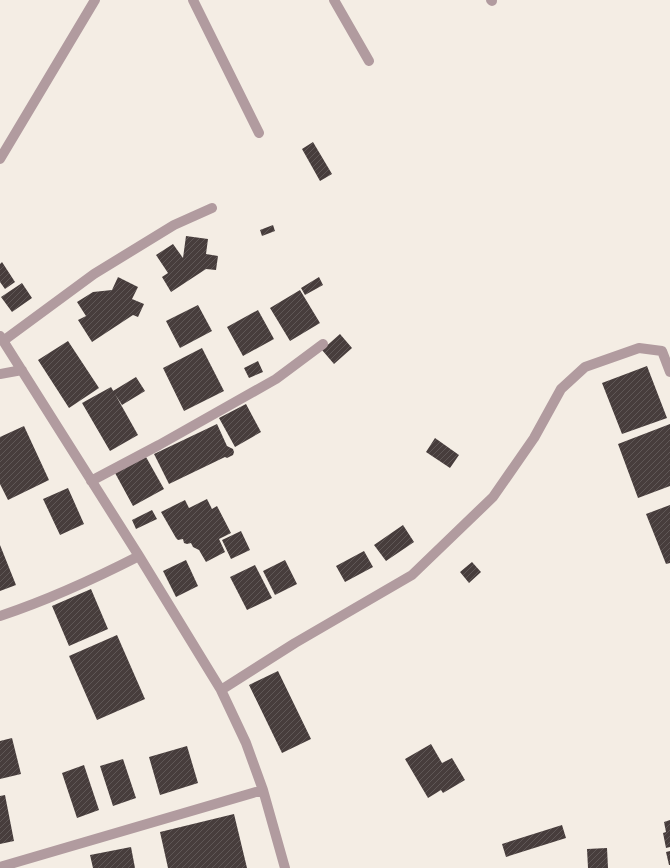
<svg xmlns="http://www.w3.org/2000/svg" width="670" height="868" font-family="'Work Sans',sans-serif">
  <defs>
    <pattern id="building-hatch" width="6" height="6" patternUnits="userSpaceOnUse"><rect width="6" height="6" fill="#473d3c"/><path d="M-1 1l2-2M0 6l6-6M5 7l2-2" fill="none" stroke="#5f5756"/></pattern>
  </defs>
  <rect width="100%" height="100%" fill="#f4ede4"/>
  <path fill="url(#building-hatch)" d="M313,142L332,174L320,181L302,149Z
    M273,225L275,231L262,236L260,230Z
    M186,236L208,239L206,254L218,256L216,270L206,269L171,292L162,277L168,273L156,255L173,244L183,258Z
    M2,262L15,282L5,289L0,282V264Z
    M118,277L138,287L132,299L144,304L138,317L133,315L92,342L78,320L86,316L77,302L93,292L112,290Z
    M319,277L323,285L305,295L301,288Z
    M22,283L32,298L12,312L1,297Z
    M300,290L320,323L290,341L270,308Z
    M198,305L212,331L180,348L166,321Z
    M258,310L274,339L243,356L227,327Z
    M340,334L352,348L334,364L322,350Z
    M68,341L99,388L69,408L38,360Z
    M202,348L224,391L184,411L163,368Z
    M258,361L263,372L249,378L244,368Z
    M647,366L667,418L622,434L602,383Z
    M136,377L145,391L122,405L113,391Z
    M111,387L138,435L110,451L82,403Z
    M246,404L261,432L235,447L219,418Z
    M217,424L227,446L233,449L234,452L233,455L227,458L225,457L169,484L154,454Z
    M670,424V486L638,498L618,444Z
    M24,426L49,480L8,500L0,484V437Z
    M435,438L459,455L450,468L426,452Z
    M146,457L164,489L133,506L115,473Z
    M68,488L84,524L60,535L43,499Z
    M207,499L212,509L217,506L231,533L219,539L225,552L206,562L199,550L193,547L191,543L187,544L184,543L183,539L178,540L176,538L161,512L185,500L189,508Z
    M670,505V563L666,564L646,514Z
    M152,510L157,519L136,529L132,520Z
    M403,525L414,542L386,561L374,545Z
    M241,531L250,550L231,559L222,540Z
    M0,545L16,585L0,591Z
    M364,551L373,567L345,582L336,566Z
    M186,560L198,586L176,597L163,571Z
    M285,560L297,584L275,595L263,571Z
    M472,562L481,572L469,583L460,572Z
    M255,565L272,598L247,610L230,577Z
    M91,589L108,629L69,646L52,606Z
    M117,635L145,699L97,720L69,656Z
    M278,671L311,739L282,753L249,685Z
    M12,738L21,774L0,779V741Z
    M431,744L442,763L452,758L465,780L443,793L441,790L428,798L405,759Z
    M187,746L198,783L160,795L149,757Z
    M123,759L136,798L113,806L100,766Z
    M84,765L99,810L77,818L62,773Z
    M5,795L14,841L0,844V796Z
    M234,814L247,868H168L160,832Z
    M670,820V847L666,848L663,833L666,832L664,822Z
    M562,825L566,838L506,857L502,844Z
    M131,847L135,868H93L90,855Z
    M607,848L608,868H588L587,849Z
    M670,851V865H669L666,852Z"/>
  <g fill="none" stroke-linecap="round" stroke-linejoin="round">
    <path stroke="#b19b9f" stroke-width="10" d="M193,0L259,133
      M334,0L369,61
      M491,0L492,1
      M0,159L95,0
      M0,336L139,556L221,690L246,743L263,790L285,868
      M3,341L94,274L174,225L212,208
      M0,374L22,370
      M91,481L159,445L276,379L323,344
      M0,616C48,600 94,579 139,556
      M221,690L295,643L412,575L493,497L534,438L561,389L585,367L639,348L662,351L670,372
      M0,867L263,790"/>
  </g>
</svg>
